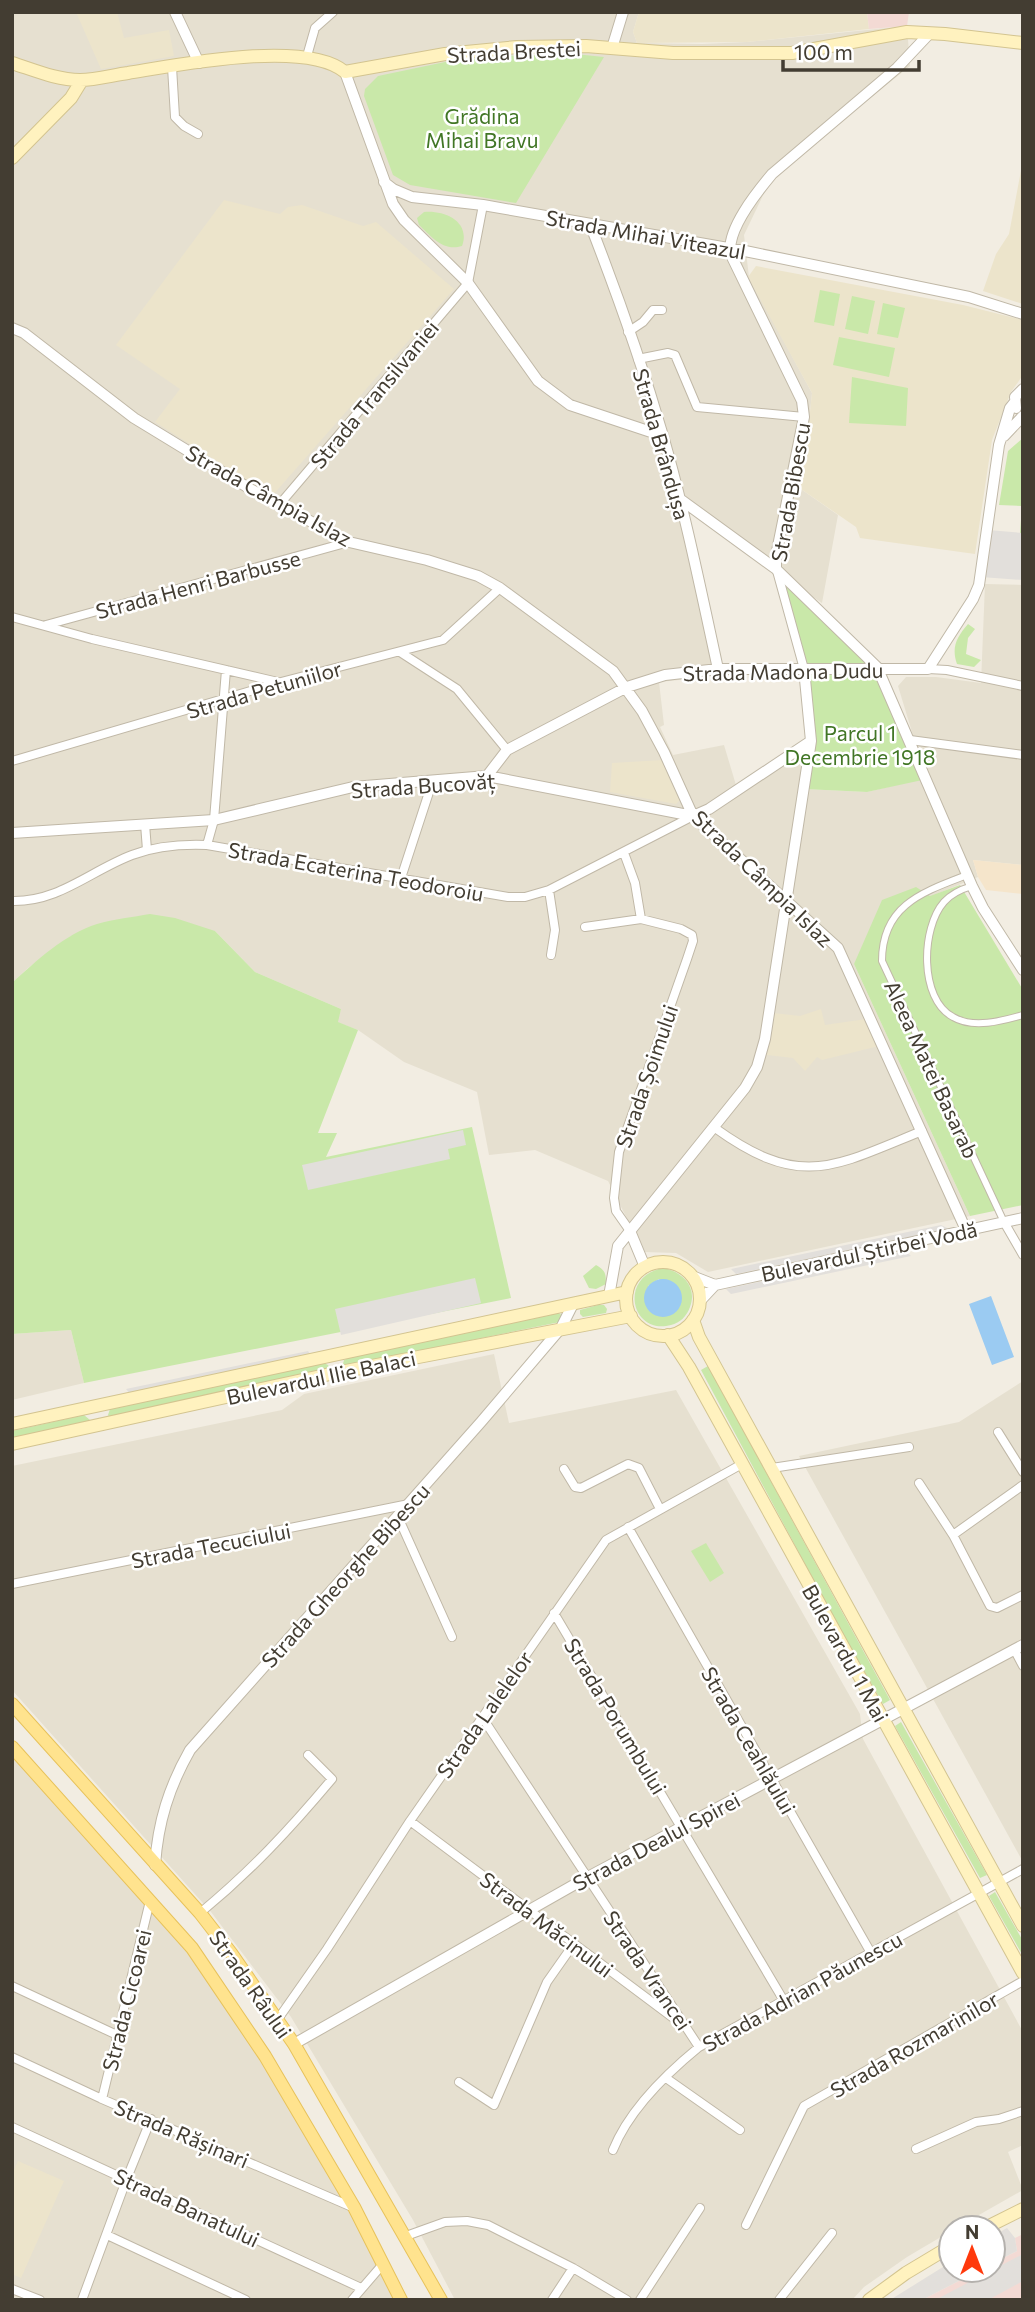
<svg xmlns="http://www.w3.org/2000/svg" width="1035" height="2312" font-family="Commissioner,sans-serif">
  <rect width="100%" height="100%" fill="#f2ede2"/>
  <path fill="#e6e0d0" d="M12,12H639L633,32L637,43L702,44L747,42L907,26L910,66L784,168L767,187L744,235L749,277L812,393L806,450L798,487L838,515L822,603L687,511L719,676L659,682L664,725L660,727L673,755L724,745L736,785L806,738L803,789L867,792L926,778L898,686L906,677H936L981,683L985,584L1023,585V865L973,860L978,877L929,897L854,964L970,1216L708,1272L676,1253L644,1252L608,1181L535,1150L489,1155L477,1092L404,1062L358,1030L337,1022L341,1009L255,972L215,931L71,936L28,968L12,983Z
    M71,1330L84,1383L12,1400V1334Z
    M494,1354L509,1423L676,1390L860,1714L863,1739L1023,2032V2145L1008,2152L1023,2190L956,2228H951V2231L907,2257L864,2287L852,2300H455L413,2220L291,2017L211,1912L12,1690V1466L282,1410L304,1394Z
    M1023,1381V1862L799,1456L959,1422Z
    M12,1757L204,1971L313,2146L397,2300H12Z"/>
  <path fill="#f5e5cb" d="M973,860L1023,865V894L986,890L978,877Z"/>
  <path fill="#ece4cb" d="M76,12H117L124,38L169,30L174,56L101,69Z
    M639,12H867L869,29L747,42L637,43L633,32Z
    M1023,160V304L983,291L996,254L1009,234Z
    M224,200L280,214L288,207L302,205L363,226L376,222L454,289L272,496L155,422L180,389L116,345Z
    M756,266L963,305L1023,320V375L1011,392L992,440L975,554L860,538L856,527L798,487L806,450L812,393L748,277Z
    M663,760L680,800L676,804L610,792L612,763Z
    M821,1009L825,1025L866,1019L879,1046L822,1060L817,1057L805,1071L793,1058L767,1055L773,1013L800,1016Z
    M18,2161L64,2181L21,2278L12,2274V2174Z"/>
  <path fill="#f3dad4" d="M867,12H909L907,26L869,29Z
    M1023,2234V2300H922L980,2270H993V2263L1017,2251L1015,2238Z"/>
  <path fill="#c9e8a9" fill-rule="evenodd" d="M575,54L604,57L516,203L410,185L393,175L364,96L365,89L378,76L445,62L497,56Z
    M424,212C445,210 471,222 462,246C443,252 431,236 419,225L417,218Z
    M820,290L840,294L834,326L814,322Z
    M852,296L875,301L868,334L845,329Z
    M883,303L905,308L898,338L877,334Z
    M839,337L895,348L889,377L833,365Z
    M852,377L908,388L906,426L849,423Z
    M1023,438V533H1020L1022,506L999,505L1008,451Z
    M779,577L866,657L927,779L867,792L804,789L812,725Z
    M968,624L975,629L968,638L966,654L981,660L974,667L957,664C951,647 957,637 968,624Z
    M960,885L1023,990V1205L970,1216L854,964L882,900L916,887L930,896Z
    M150,914L175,918L215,931L255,972L341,1009L338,1022L358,1030L318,1133H337L326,1157L472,1127L511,1298L84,1383L71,1330L12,1334V983C36,961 65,934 97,924C114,919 133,917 150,914Z
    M596,1265C605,1270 606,1273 606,1284L596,1289L589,1288L583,1276Z
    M663,1268C681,1271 698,1286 690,1307C687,1316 680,1323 671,1325C632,1336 617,1277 663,1268ZM659,1279L681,1294L680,1306L659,1316L648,1309V1286Z
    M598,1305H604L607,1309L606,1313L583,1317L580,1314V1310Z
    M558,1313L564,1316L560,1322L344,1366L343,1364L344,1360L350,1357Z
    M324,1363L328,1365L330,1369L110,1418L108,1415L110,1409Z
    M708,1366L890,1700L883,1704L834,1618L701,1370Z
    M84,1415L90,1420L87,1424L12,1440V1431Z
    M706,1543L724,1573L710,1582L691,1551Z
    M901,1722L987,1875L980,1878L895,1726Z
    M995,1892L1023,1941V1956L989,1896Z"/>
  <path fill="#e2dfdb" d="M988,530L1023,533V580L981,577Z
    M463,1130L466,1145L448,1149L450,1159L308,1190L302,1165Z
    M941,1225L949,1229L736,1274L731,1269Z
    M905,1251L911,1256L731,1294L726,1289Z
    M475,1278L481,1303L341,1335L335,1309Z
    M308,1351L312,1357L131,1395L126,1389Z
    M1007,2228L1015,2238L1017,2251L993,2263V2236Z
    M1023,2254V2281L988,2300H935Z
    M951,2262V2270H980L922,2300H890Z"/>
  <path fill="#9bcbf2" d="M644 1298a19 19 0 1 1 38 0a19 19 0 1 1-38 0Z
    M991,1296L1014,1357L992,1365L969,1304Z"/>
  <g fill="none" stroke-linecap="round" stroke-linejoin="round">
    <defs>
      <path id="pedestrian" d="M967,875C923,892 882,905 882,961L1004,1222
        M972,886C962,889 951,894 944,902C921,928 919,999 953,1017C973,1029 1002,1021 1023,1015"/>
      <path id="minor" d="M307,56L315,28L333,12
        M172,67L175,117L184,126L198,134
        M628,332L643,322L653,310H662
        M638,359L668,353L675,355L697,407L804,417
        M279,505L468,283L483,205
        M777,571L804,669
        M12,617L92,639L278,682
        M46,625L349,542
        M400,652L457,689L507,750
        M928,669L947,670L1023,686
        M910,740L1023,755
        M12,761L281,682L443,640L500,588
        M145,824L147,850
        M207,845L214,820L226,670
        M624,853L635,883L641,919
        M401,878L433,780
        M549,890L555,930L551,955
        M12,901C59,902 90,871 132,855C156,846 182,844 207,845L508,897H525L549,890L693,816
        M585,927L641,919L681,929L692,935L693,941L687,959L619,1152L614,1198L616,1211L630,1231
        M715,1128C801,1190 833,1167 922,1131
        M1004,1222L1023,1255
        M998,1432L1023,1472
        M772,1468L909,1447
        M564,1469L575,1487L581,1488L628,1464L639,1468L660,1509
        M919,1483L953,1535L990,1606L997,1608L1023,1595
        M398,1517L452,1637
        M628,1527L871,1953
        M953,1535L1023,1485
        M12,1584L409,1504
        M554,1613L784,2001
        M1014,1649L1023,1666
        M482,1717L699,2047
        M410,1821L680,2023
        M200,1913C251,1871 290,1829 332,1779L308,1755
        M12,1986L117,2035
        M278,2019L327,1949L410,1821L606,1540L742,1464
        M12,2057L102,2099L352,2207
        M666,2078L740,2130
        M459,2082L494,2105L547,1982L573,1945
        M102,2099L150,1901
        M12,2127L361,2288
        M916,2149L976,2122L999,2119L1023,2111
        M613,2150C629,2110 666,2074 699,2047L1023,1869
        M746,2225L804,2106L1023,1981
        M107,2235L246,2300
        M406,2236L445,2222L467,2221L488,2225L573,2268L627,2300
        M12,2289L40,2300
        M82,2300L127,2178L151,2119
        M352,2300L383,2264
        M552,2300L573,2268
        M640,2300L700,2208
        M779,2300L832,2233"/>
      <path id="tertiary" d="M175,12L199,63
        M612,48L623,12
        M345,72L393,204L404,220L468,283L538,381L570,405L663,436
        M384,182L393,189L412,197L483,205L745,251L969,297L1023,314
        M590,224C617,293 642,364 663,436C685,512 701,591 718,669
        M12,328L24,333L134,418L252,490L349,542L427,560L478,576L500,588L613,671L642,711L664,752L693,816L838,948L966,1230
        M1016,408L1015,397L1023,389
        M1004,436L1023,416
        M680,499L776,569L877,667L972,886L983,908L1023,970
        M776,569V556L804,417L802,401L731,255C725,231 757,192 772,174L897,68L930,33
        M487,776L507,750L627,687L665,675L718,669H928L973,599L979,585L999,445L1010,408L1014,403
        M12,833L214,820L353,787L487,776L693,816L709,809L811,741
        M630,1231L645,1267
        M692,1276L715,1285L1023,1218
        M609,1296L618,1246L745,1088L757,1067L765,1039L811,741L804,669
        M700,1301L715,1285
        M155,1865C158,1822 169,1787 190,1750L481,1422L561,1328L573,1304
        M294,2044L586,1878L1023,1645"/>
      <path id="secondary" d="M12,63C34,70 57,80 80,80C96,80 113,75 128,73C178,65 306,39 345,72L445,54L517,47L586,46L673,53H792L907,32L945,34L1023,43
        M12,158L71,98L82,80
        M626 1299a37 37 0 1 1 74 0a37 37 0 1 1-74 0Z
        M693,1320L699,1337L1023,1926
        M668,1335L689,1367L1023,1973
        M12,1424L627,1292
        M12,1444L330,1374L631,1316
        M985,2228L1023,2209
        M869,2300L906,2273L951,2246"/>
      <path id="primary" d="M12,1704L200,1913L231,1953L294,2044L441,2300
        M12,1747L192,1948L265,2056L354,2207L401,2300"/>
    </defs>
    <use href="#pedestrian" stroke="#c0b8a7" stroke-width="8"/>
    <use href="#minor" stroke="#c0b8a7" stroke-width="10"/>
    <use href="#tertiary" stroke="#c0b8a7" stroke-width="12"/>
    <use href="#secondary" stroke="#d3c490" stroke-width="14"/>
    <use href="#primary" stroke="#e7c25b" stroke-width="14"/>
    <use href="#pedestrian" stroke="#fff" stroke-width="6"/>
    <use href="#minor" stroke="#fff" stroke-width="8"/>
    <use href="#tertiary" stroke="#fff" stroke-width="10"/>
    <use href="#secondary" stroke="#fff2bf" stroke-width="12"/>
    <use href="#primary" stroke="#ffe38e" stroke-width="12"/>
  </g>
  <g text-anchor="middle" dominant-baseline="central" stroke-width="5" stroke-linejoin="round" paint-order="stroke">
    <g font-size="21" fill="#433d32" stroke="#fff">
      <text transform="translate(514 51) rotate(-3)">Strada Brestei</text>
      <text transform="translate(646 234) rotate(10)">Strada Mihai Viteazul</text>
      <text transform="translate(374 394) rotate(-50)">Strada Transilvaniei</text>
      <text transform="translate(662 444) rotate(74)">Strada Brândușa</text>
      <text transform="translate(790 492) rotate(-80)">Strada Bibescu</text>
      <text transform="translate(269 495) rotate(29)">Strada Câmpia Islaz</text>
      <text transform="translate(198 584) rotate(-15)">Strada Henri Barbusse</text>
      <text transform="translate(783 671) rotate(-1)">Strada Madona Dudu</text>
      <text transform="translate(264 689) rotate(-16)">Strada Petuniilor</text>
      <text transform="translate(423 785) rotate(-4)">Strada Bucovăț</text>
      <text transform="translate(356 871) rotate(10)">Strada Ecaterina Teodoroiu</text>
      <text transform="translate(763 878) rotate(44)">Strada Câmpia Islaz</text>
      <text transform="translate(932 1069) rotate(65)">Aleea Matei Basarab</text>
      <text transform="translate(646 1076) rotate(-71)">Strada Șoimului</text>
      <text transform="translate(869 1251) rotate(-12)">Bulevardul Știrbei Vodă</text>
      <text transform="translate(321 1377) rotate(-12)">Bulevardul Ilie Balaci</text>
      <text transform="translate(211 1545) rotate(-11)">Strada Tecuciului</text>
      <text transform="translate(345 1575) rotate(-48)">Strada Gheorghe Bibescu</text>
      <text transform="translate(846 1653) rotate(61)">Bulevardul 1 Mai</text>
      <text transform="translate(484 1714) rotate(-55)">Strada Lalelelor</text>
      <text transform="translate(616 1716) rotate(59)">Strada Porumbului</text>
      <text transform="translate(749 1740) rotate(60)">Strada Ceahlăului</text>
      <text transform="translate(656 1841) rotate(-28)">Strada Dealul Spirei</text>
      <text transform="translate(547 1924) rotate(37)">Strada Măcinului</text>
      <text transform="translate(648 1970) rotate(56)">Strada Vrancei</text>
      <text transform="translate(251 1984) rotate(55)">Strada Râului</text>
      <text transform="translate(802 1991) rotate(-29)">Strada Adrian Păunescu</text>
      <text transform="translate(126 2000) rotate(-76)">Strada Cicoarei</text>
      <text transform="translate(914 2044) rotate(-30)">Strada Rozmarinilor</text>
      <text transform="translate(182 2133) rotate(23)">Strada Rășinari</text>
      <text transform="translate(187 2207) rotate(25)">Strada Banatului</text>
    </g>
    <g font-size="21" fill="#417625" stroke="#fff">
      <text x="482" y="115">Grădina<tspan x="482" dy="24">Mihai Bravu</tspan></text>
      <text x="860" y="732">Parcul 1<tspan x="860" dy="24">Decembrie 1918</tspan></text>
    </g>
  </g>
  <rect width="1035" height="2312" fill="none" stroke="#433d32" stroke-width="28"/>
  <g transform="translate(972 2249)"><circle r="33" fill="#ffffff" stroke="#b4b1ad" stroke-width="2"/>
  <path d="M0-5L12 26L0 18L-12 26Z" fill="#ff390c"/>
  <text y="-10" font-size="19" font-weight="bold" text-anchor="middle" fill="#433d32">N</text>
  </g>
  <path d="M783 60v10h136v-10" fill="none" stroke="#433d32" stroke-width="3.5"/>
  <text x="794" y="60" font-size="21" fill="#433d32" stroke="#ffffff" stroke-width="5" paint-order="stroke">100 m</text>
</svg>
